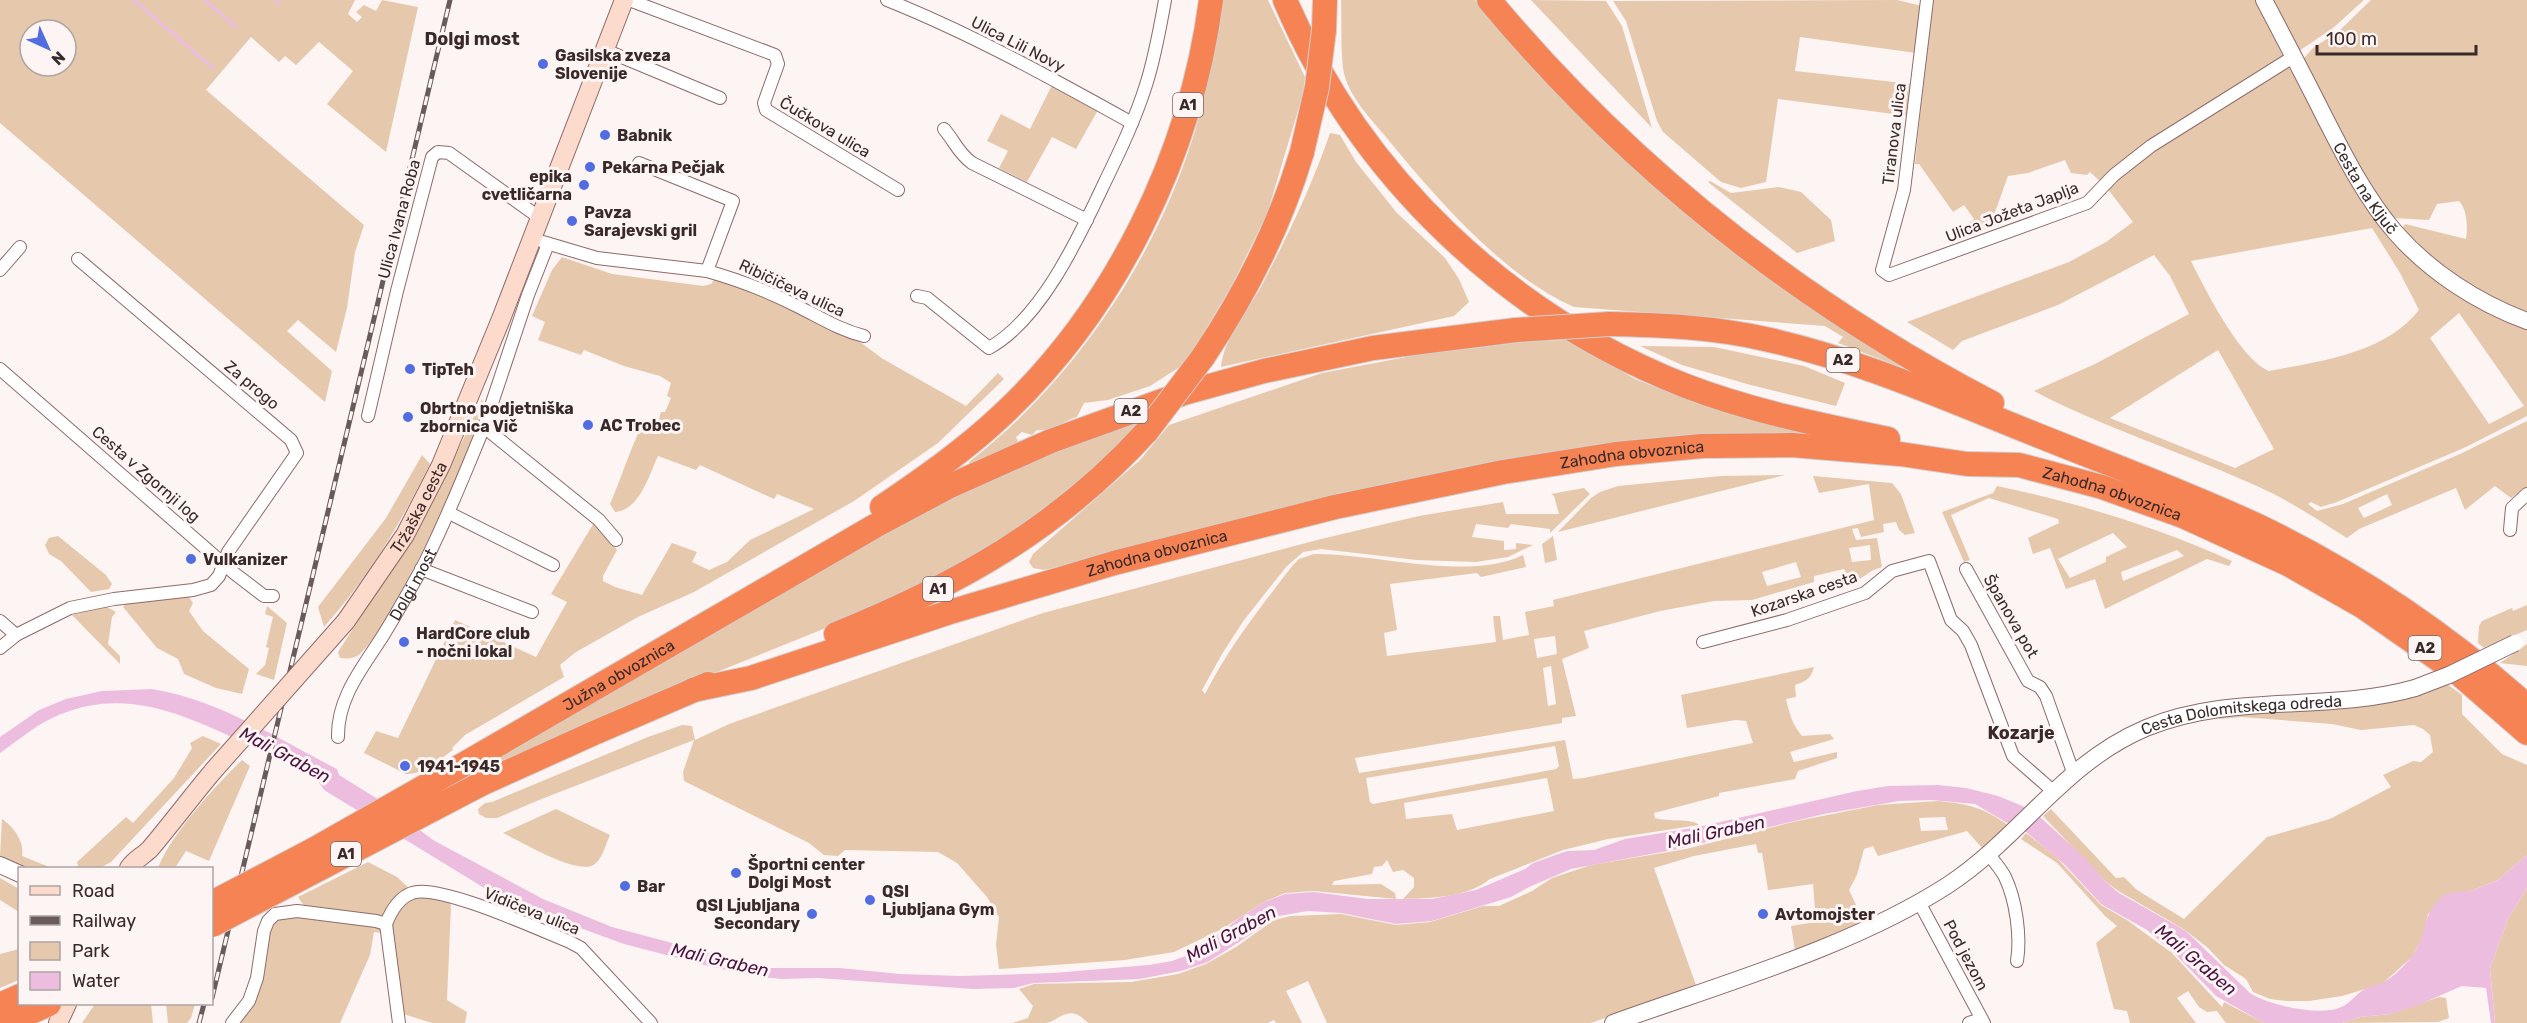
<svg xmlns="http://www.w3.org/2000/svg" width="2527" height="1023" font-family="Rubik,sans-serif">
  <rect width="100%" height="100%" fill="#fdf4f4"/>
  <path fill="#e6c8ad" fill-rule="evenodd" d="M0,0H355L348,14L357,22L362,17L356,12L364,5L376,11L382,0L418,7L386,152L327,104L353,71L319,42L296,65L285,56L279,62L251,37L206,90L364,225L355,252L347,308L336,352L298,320L287,331L332,371L325,402L0,123ZM30,30H66V66H30Z
    M1218,0H1268L1305,77L1303,94L1267,214L1232,285L1197,344L1189,361L1150,386L1108,400L1084,403L1077,417C1063,421 1052,432 1037,430L1032,435L1022,432L1016,437L1019,444L970,466L969,462C1105,357 1211,173 1218,0Z
    M1341,0H1475L1568,100L1922,375L1838,343L1843,337L1825,326L1574,307C1503,276 1435,197 1386,137C1371,119 1352,100 1345,77C1340,62 1342,19 1341,0Z
    M1531,0L1606,1L1622,26L1652,128Z
    M1897,0L1922,6L1916,53L1800,37L1795,71L1912,84L1909,116L1778,99L1766,182L1741,188L1721,182L1663,132L1657,121L1626,21L1613,1Z
    M1932,0H2256L2284,58L2102,183L2090,172L2087,175L2071,173L2065,160L2028,173L2008,176L1990,226L1976,233L1969,223L1974,219L1964,205L1953,212L1919,164H1915Z
    M2272,0H2364L2333,28L2299,51Z
    M2371,0H2527V315L2476,289L2438,263L2401,229L2405,224L2466,239C2468,227 2467,209 2459,201L2437,204L2429,220L2392,218L2349,150L2303,59L2313,48L2339,31Z
    M2288,66L2375,218L2501,318L2527,329V416L2466,447L2337,502L2321,507L2311,502L2308,504L2317,511L2343,504L2460,454L2527,421V487L2511,498L2495,486L2465,510L2456,488L2359,529L2347,538C2318,520 2290,501 2259,487C2185,453 2106,429 2034,391L2095,364L2189,314L2170,276L2154,255L2058,305L1962,341L1953,350L1907,322L2069,262L2106,242L2133,222L2107,188L2135,161ZM2372,228L2400,273L2419,310C2384,354 2321,361 2269,371C2240,359 2205,289 2191,261ZM2459,313L2524,406L2489,424L2430,338ZM2218,350L2274,449L2235,468L2110,418ZM2387,494L2392,505L2364,518L2358,508Z
    M1052,85L1098,110L1076,149L1052,137L1027,182L999,168L1008,151L987,141L1001,114L1030,129Z
    M1330,133L1340,135L1356,162L1397,213L1445,258L1459,279L1469,302L1454,316L1221,367C1224,337 1248,311 1262,285C1288,235 1312,186 1330,133Z
    M1710,181L1731,193L1779,187L1801,192L1831,220L1835,241L1797,253L1708,182Z
    M562,257L612,274L703,286L711,284L714,280L736,284L856,339L883,359L966,406L998,373L1004,379L938,443L854,501L694,592L638,617L576,652L560,665L564,677L465,735L452,748L453,750C440,759 423,775 406,774L364,753L376,731L398,738L455,620L536,657L567,602L551,594L595,521L617,550L603,576V581L615,587L642,595L672,543L697,552L692,562L709,570L727,562L750,540L814,509L777,494L774,499L700,465L696,470L658,456C649,475 640,510 615,512L610,504C622,476 631,446 645,419L658,422L661,412H665L671,398L667,396L671,383L660,376L624,366L584,350L581,355L538,340L545,322L532,316L552,270Z
    M1566,340L1635,379L1696,403L1811,436L1787,437L1172,538L1044,570L1033,568L1029,562L1033,554L1140,460L1169,425L1322,373L1417,355L1532,341Z
    M1640,346L1714,347L1804,366L1845,383L1836,406L1747,384L1682,365Z
    M482,399L484,405C461,472 432,537 397,599C386,617 376,638 361,653C355,659 347,659 340,658L338,652L410,540L462,442Z
    M1146,415L1089,477L983,556L873,609L680,687L450,790L445,785L970,484Z
    M422,455L430,464C399,526 370,575 324,627L318,607L386,518Z
    M1785,475L1558,532L1591,498L1600,492L1618,486L1721,476Z
    M1813,476L1892,483L1901,494L1915,533L1905,535L1899,530L1896,522L1883,524L1884,532L1861,537L1858,528L1852,529L1856,540L1877,538L1882,567C1869,570 1864,579 1851,582L1844,569L1814,576V582L1752,600L1714,601L1660,611L1584,631L1589,648L1562,659L1576,716L1562,718V723L1355,758L1359,773L1565,740L1573,779L1584,778L1753,743L1746,721L1736,720L1687,728L1681,695L1814,667C1811,679 1806,681 1795,685L1796,697L1786,699C1790,715 1792,724 1802,736L1830,734L1834,739L1790,752L1794,762L1837,752V758L1798,771L1795,779L1719,793V796L1654,813L1655,818C1668,822 1691,818 1699,825L1608,839L1563,850L1490,879C1467,898 1431,898 1403,899L1414,887V878L1403,870L1393,872L1387,860L1382,866L1374,867L1372,874L1334,881L1332,885L1381,884L1395,893L1396,899L1314,891L1285,893L1264,902L1222,929L1174,952L1125,960L999,969L996,945L999,917L987,897L957,863L938,852L845,850L838,856L824,855L809,843L684,781L683,772L694,740L539,800L497,818H486L479,814L478,809L485,803L492,802L648,737L682,725L692,726L695,740L729,724L1043,613L1321,539L1419,516L1503,502L1506,514H1559L1554,496L1551,494L1584,488L1590,494L1550,533V529L1511,524L1508,528L1476,524L1472,537L1504,541V550L1516,549V543L1533,545L1508,557L1476,562L1417,560L1321,549L1303,552L1286,567L1244,620L1222,654L1202,690L1205,694C1230,645 1260,608 1293,565L1299,559L1314,554C1374,553 1468,582 1523,555L1526,567L1481,577L1477,573L1390,584L1397,630L1384,633L1387,656L1496,642L1493,616H1500L1503,640L1529,635L1525,612L1554,606L1553,600L1874,520L1869,484L1819,493ZM1870,545L1871,560L1852,562L1849,548ZM1796,562L1801,577L1767,586L1762,572ZM1555,636L1557,654L1537,658L1534,639ZM1551,666L1556,704L1548,706L1543,668ZM1555,746L1559,766L1556,769L1373,804L1370,802L1366,778ZM1547,778L1554,811L1457,830L1452,814L1406,819L1404,803Z
    M1997,486C2078,503 2157,527 2232,561L2229,566L2207,559L2105,609L2095,579L2066,589L2050,548L2033,554L2028,538L2059,523L2058,519L1989,498L1951,515L1970,560L1964,562L1942,512L1993,493ZM2113,533L2127,547L2106,557V562L2070,578L2058,559ZM2177,550L2184,556L2123,581L2121,572Z
    M58,536L106,575L112,584L109,589L91,592L61,561L49,554L45,545L49,538Z
    M1553,536L1557,560L1545,563L1542,544Z
    M189,597L193,603L189,611L203,631L249,669L242,694L216,688L184,674L178,659L157,648L123,607L126,603Z
    M2527,605V630L2484,648L2478,643L2479,626L2482,621L2512,608L2513,611Z
    M267,606L287,623L274,680L256,674L265,665L269,648L266,647L273,617L265,614Z
    M107,607L116,612L112,617L108,644L120,656V664L72,615Z
    M2527,644V666L2500,663Z
    M2447,684L2462,695V714L2502,754L2527,765V855L2498,880L2473,890L2452,895L2428,914L2423,937L2413,956L2382,984L2342,996L2309,1001H2286L2270,999L2253,992L2246,979L2224,965L2208,948L2185,930L2120,892L2106,882L2043,816L2051,809L2116,878L2124,877L2137,890L2184,919L2267,837L2330,819L2391,787L2383,775L2413,761L2421,762L2433,752L2430,735L2423,729L2414,725L2361,730L2332,724L2241,717L2219,719L2218,714L2426,693Z
    M203,736L221,744L111,862L100,868H73L78,866L77,862L126,817L133,823L174,778L192,748L190,743Z
    M242,760L250,766L209,861L186,851L175,868H158C171,834 216,785 242,760Z
    M1938,801C1969,804 1982,807 2008,825L1982,848L1967,831L1878,856L1873,846L1864,849L1857,875L1849,890L1864,922L1795,950L1791,926L1816,922L1813,884L1768,890L1762,853H1758L1756,844L1694,856L1654,868L1696,985L1591,1023H1327L1308,981L1286,991L1302,1023H1276L1274,1020L1268,1023H1088C1068,1002 1060,1021 1046,1023C1035,1023 1023,1023 1012,1023L1028,1018L1033,1006L1019,989L1034,984L1131,982L1178,974L1206,964L1236,947L1274,920L1291,916L1341,914L1396,925L1430,922L1483,906H1499L1532,891L1552,878L1591,865L1686,849L1797,821L1878,805ZM1945,817L1948,830L1921,831L1919,818Z
    M556,809L610,835C606,843 603,858 595,864C579,877 520,841 503,833Z
    M2,819C13,826 25,842 22,856L52,868H26L0,856Z
    M2026,833L2055,856L2101,905L2127,920L2172,953L2222,1007L2224,1002L2264,1023H2226L2217,1011L2207,1012L2199,1007L2188,991L2177,998L2196,1023H2130L2127,1011L2114,1009L2096,943L2117,926L2105,916L2057,863L2021,839Z
    M368,862L397,877L410,889L385,915L371,916L307,910L298,897Z
    M0,878L19,889V912L0,900Z
    M2527,888V1023H2495L2490,968L2508,919Z
    M416,895L449,900L451,906L447,1000L467,1012L465,1023H432L400,1013L391,924L397,909Z
    M287,915L377,926L382,933L374,932L370,955L340,1023H237L273,922L281,916Z
    M19,949V980L0,988V954Z
    M2439,997L2446,998L2449,1018L2438,1022L2342,1023L2360,1017L2390,1014Z
    M95,1004H151L153,1023H82Z
    M166,1004H195L191,1018L187,1023H168Z"/>
  <path fill="#edbde0" d="M152,689C220,700 277,739 337,769L339,775L381,801L433,840L543,899L612,927L767,968H840L900,974L961,976L1053,973L1149,965L1172,961L1194,953L1238,919L1264,902L1285,894L1314,892L1368,899H1432L1476,890L1525,869L1533,863L1567,851L1594,850L1625,839L1698,827L1857,791L1888,786L1938,785L1966,788L1998,796L2025,807L2039,816L2085,858L2106,882L2119,893L2186,931L2250,993C2268,1005 2318,1016 2339,1008C2352,1003 2355,994 2365,989C2370,986 2377,986 2382,983C2394,977 2405,965 2413,955C2422,943 2423,930 2428,916C2431,908 2438,901 2445,894L2473,890L2498,880L2527,855V888L2508,919L2490,968L2495,1023H2491L2486,988L2462,986L2416,1006L2390,1014L2360,1017L2342,1023H2264L2216,996L2177,956L2147,930L2101,904L2065,865L2025,831L2009,824L1975,804L1931,800L1899,801L1824,814L1678,849L1571,869L1529,887L1511,897L1432,921L1396,924L1341,913L1308,911L1273,917L1270,922L1208,962L1181,971L1140,979L1034,983L1014,988L973,989L818,978L782,979L761,977L712,967L624,944L531,910L486,889L324,790C311,766 276,756 252,746C189,718 131,686 61,714C38,723 20,739 0,753V737L39,710L66,699L102,691Z"/>
  <g fill="none" stroke-linecap="round" stroke-linejoin="round">
    <path stroke="#edbde0" stroke-width="3" d="M134,0L213,68
      M205,0L236,27
      M276,0L279,3"/>
    <defs>
      <g id="minor">
        <path d="M629,0L775,55L778,64L764,103L766,110L898,190"/>
        <path d="M887,0C972,34 1053,79 1132,123"/>
        <path d="M1927,0L1904,190L1882,270L1889,275L2087,203L2114,175L2151,146L2293,57"/>
        <path d="M605,50L720,98"/>
        <path d="M944,129C955,142 959,154 972,163L1087,220"/>
        <path d="M639,163L733,201L707,271"/>
        <path d="M543,242L597,258L707,271C739,280 770,292 799,307C821,318 840,330 864,336"/>
        <path d="M548,244L528,295L484,427L599,520L616,540"/>
        <path d="M0,270L20,247"/>
        <path d="M917,296L927,298L989,348C1041,319 1078,239 1103,186C1119,153 1135,120 1146,85C1155,57 1160,28 1165,0"/>
        <path d="M0,369L234,573L264,596H273"/>
        <path d="M368,416L397,291L432,157L438,152L449,153L540,218"/>
        <path d="M449,513L553,565"/>
        <path d="M2510,530L2512,508L2527,494"/>
        <path d="M421,569L532,612"/>
        <path d="M1966,569L2028,681L2040,687L2046,696L2073,772"/>
        <path d="M0,621L16,635"/>
        <path d="M1703,642L1787,620L1865,593L1892,571L1929,561L1951,620L1963,631L1971,645L2013,756L2053,791"/>
        <path d="M0,648L16,635L70,608L114,599L193,590L211,585L219,576L228,552L297,453L291,440L78,259"/>
        <path id="s1" d="M338,737C337,697 364,666 384,634C397,613 409,591 421,570C445,524 464,475 484,427"/>
        <path d="M1989,854C1994,862 2001,869 2005,877C2016,900 2021,936 2017,961"/>
        <path d="M1919,902L1984,1023"/>
        <path d="M232,1023L249,1001L257,978L264,931L268,921L275,914L297,911L376,921L386,924"/>
        <path d="M399,1023L386,924C391,911 398,898 412,893C438,883 540,930 570,942L581,948L651,1023"/>
        <path d="M1969,1023L1981,1019"/>
      </g>
      <g id="tertiary">
        <path id="s2" d="M2264,0C2284,38 2304,76 2323,114C2344,155 2365,197 2395,232C2430,272 2478,303 2527,321"/>
        <path d="M0,865L20,874"/>
        <path id="s3" d="M1613,1023C1721,984 1852,947 1948,885C2021,837 2063,763 2146,728C2232,692 2327,713 2415,688"/>
      </g>
      <g id="secondary">
        <path id="s4" d="M346,621L405,535L441,465L501,319L624,0"/>
        <path d="M129,868C134,860 143,856 150,849C172,823 192,796 214,770"/>
        <path d="M58,1023L67,1004"/>
      </g>
      <g id="motorway">
        <path d="M1285,0C1360,177 1508,316 1686,386C1751,411 1820,425 1888,439"/>
        <path d="M1489,0C1628,167 1799,302 1992,403"/>
        <path d="M1324,30L1325,0"/>
        <path d="M1609,324C1661,325 1713,327 1765,339C1861,360 1951,401 2042,437C2114,466 2187,493 2258,526C2356,573 2446,634 2527,706"/>
        <path d="M1203,357C1246,293 1280,226 1302,152"/>
        <path d="M882,507C923,479 965,450 1001,416C1116,309 1191,154 1211,0"/>
        <path d="M836,634C957,585 1058,529 1147,431"/>
        <path id="s5" d="M693,690L751,678L950,612L1114,563L1335,507L1503,472L1616,454L1702,446L1792,445L1900,454L1967,464L2019,465L2102,487L2183,516L2288,564L2362,606L2458,673L2527,733"/>
        <path id="s6" d="M461,766L875,526L950,486L1051,441L1184,393L1264,371L1373,348L1516,330"/>
        <path d="M481,784L594,733L708,684"/>
        <path d="M0,1005L20,996"/>
        <path d="M7,1023L49,1004"/>
      </g>
    </defs>
    <use href="#minor" stroke="#8e6b6a" stroke-width="14"/>
    <use href="#tertiary" stroke="#8e6b6a" stroke-width="18"/>
    <use href="#secondary" stroke="#8e6b6a" stroke-width="20"/>
    <use href="#motorway" stroke="#d3d0d0" stroke-width="26"/>
    <use href="#minor" stroke="#fff" stroke-width="12"/>
    <use href="#tertiary" stroke="#fff" stroke-width="16"/>
    <use href="#secondary" stroke="#fcdacc" stroke-width="18"/>
    <use href="#motorway" stroke="#f68354" stroke-width="24"/>
    <defs>
      <path id="rail" d="M212,998L450,0
        M199,1023L204,1004"/>
    </defs>
    <use href="#rail" stroke="#695b5b" stroke-width="5"/>
    <use href="#rail" stroke="#fdf4f4" stroke-width="3" stroke-dasharray="9" stroke-linecap="butt"/>
    <defs>
      <path id="tertiary-bridge" d="M2415,688L2449,675L2515,643"/>
      <path id="secondary-bridge" d="M214,770L346,621"/>
      <path id="motorway-bridge" d="M1302,152L1317,87L1324,30
        M1516,330L1609,324
        M1147,431L1203,357
        M212,903L313,850L461,766
        M212,925L481,784"/>
    </defs>
    <use href="#tertiary-bridge" stroke="#8e6b6a" stroke-width="18" stroke-linecap="butt"/>
    <use href="#secondary-bridge" stroke="#8e6b6a" stroke-width="20" stroke-linecap="butt"/>
    <use href="#motorway-bridge" stroke="#d3d0d0" stroke-width="26" stroke-linecap="butt"/>
    <use href="#tertiary-bridge" stroke="#fff" stroke-width="16"/>
    <use href="#secondary-bridge" stroke="#fcdacc" stroke-width="18"/>
    <use href="#motorway-bridge" stroke="#f68354" stroke-width="24"/>
  </g>
  <g fill="#526ce1" stroke="#fdf4f4" stroke-width="2">
    <circle cx="543" cy="64" r="6"/>
    <circle cx="605" cy="135" r="6"/>
    <circle cx="590" cy="167" r="6"/>
    <circle cx="584" cy="185" r="6"/>
    <circle cx="572" cy="221" r="6"/>
    <circle cx="410" cy="369" r="6"/>
    <circle cx="408" cy="417" r="6"/>
    <circle cx="588" cy="425" r="6"/>
    <circle cx="191" cy="559" r="6"/>
    <circle cx="404" cy="642" r="6"/>
    <circle cx="405" cy="766" r="6"/>
    <circle cx="736" cy="873" r="6"/>
    <circle cx="625" cy="886" r="6"/>
    <circle cx="870" cy="900" r="6"/>
    <circle cx="812" cy="914" r="6"/>
    <circle cx="1763" cy="914" r="6"/>
  </g>
  <g text-anchor="middle" dominant-baseline="central" stroke-width="6" stroke-linejoin="round" paint-order="stroke">
    <g fill="#fdf4f4" stroke="#746766" stroke-width="1.5">
      <rect x="1173" y="93" width="30" height="24" rx="4.5"/>
      <rect x="1826.5" y="348" width="33" height="24" rx="4.5"/>
      <rect x="1114.5" y="399" width="33" height="24" rx="4.5"/>
      <rect x="923" y="577" width="30" height="24" rx="4.5"/>
      <rect x="2408.5" y="636" width="33" height="24" rx="4.5"/>
      <rect x="331" y="842" width="30" height="24" rx="4.5"/>
    </g>
    <g font-size="15" font-weight="bold" fill="#392a29">
      <text x="1188" y="105">A1</text>
      <text x="1843" y="360">A2</text>
      <text x="1131" y="411">A2</text>
      <text x="938" y="589">A1</text>
      <text x="2425" y="648">A2</text>
      <text x="346" y="854">A1</text>
    </g>
    <g font-size="16" fill="#392a29" stroke="#fdf4f4">
      <text transform="translate(1018 44) rotate(27)">Ulica Lili Novy</text>
      <text transform="translate(825 127) rotate(31)">Čučkova ulica</text>
      <text transform="translate(1894 134) rotate(-83)">Tiranova ulica</text>
      <text stroke="none"><textPath href="#s2" startOffset="214">Cesta na Ključ</textPath></text>
      <text transform="translate(2012 212) rotate(-21)">Ulica Jožeta Japlja</text>
      <text transform="translate(399 219) rotate(-75)">Ulica Ivana Roba</text>
      <text transform="translate(792 288) rotate(25)">Ribičičeva ulica</text>
      <text transform="translate(252 385) rotate(40)">Za progo</text>
      <text stroke="none"><textPath href="#s5" startOffset="970">Zahodna obvoznica</textPath></text>
      <text transform="translate(146 474) rotate(41)">Cesta v Zgornji log</text>
      <text stroke="none"><textPath href="#s5" startOffset="1456">Zahodna obvoznica</textPath></text>
      <text stroke="none"><textPath href="#s4" startOffset="135">Tržaška cesta</textPath></text>
      <text stroke="none"><textPath href="#s5" startOffset="484">Zahodna obvoznica</textPath></text>
      <text stroke="none"><textPath href="#s1" startOffset="172">Dolgi most</textPath></text>
      <text transform="translate(1804 594) rotate(-19)">Kozarska cesta</text>
      <text transform="translate(2011 616) rotate(60)">Španova pot</text>
      <text stroke="none"><textPath href="#s6" startOffset="182">Južna obvoznica</textPath></text>
      <text stroke="none"><textPath href="#s3" startOffset="714">Cesta Dolomitskega odreda</textPath></text>
      <text transform="translate(532 911) rotate(22)">Vidičeva ulica</text>
      <text transform="translate(1966 955) rotate(62)">Pod jezom</text>
    </g>
    <g font-size="16" font-weight="bold" fill="#392a29" stroke="#fdf4f4" text-anchor="start">
      <text x="555" y="55">Gasilska zveza<tspan x="555" dy="18">Slovenije</tspan></text>
      <text x="617" y="135">Babnik</text>
      <text x="602" y="167">Pekarna Pečjak</text>
      <text x="572" y="176" text-anchor="end">epika<tspan x="572" dy="18">cvetličarna</tspan></text>
      <text x="584" y="212">Pavza<tspan x="584" dy="18">Sarajevski gril</tspan></text>
      <text x="422" y="369">TipTeh</text>
      <text x="420" y="408">Obrtno podjetniška<tspan x="420" dy="18">zbornica Vič</tspan></text>
      <text x="600" y="425">AC Trobec</text>
      <text x="203" y="559">Vulkanizer</text>
      <text x="416" y="633">HardCore club<tspan x="416" dy="18">- nočni lokal</tspan></text>
      <text x="417" y="766">1941-1945</text>
      <text x="748" y="864">Športni center<tspan x="748" dy="18">Dolgi Most</tspan></text>
      <text x="637" y="886">Bar</text>
      <text x="882" y="891">QSI<tspan x="882" dy="18">Ljubljana Gym</tspan></text>
      <text x="800" y="905" text-anchor="end">QSI Ljubljana<tspan x="800" dy="18">Secondary</tspan></text>
      <text x="1775" y="914">Avtomojster</text>
    </g>
    <g font-size="18" font-weight="bold" fill="#392a29" stroke="#fdf4f4">
      <text x="472" y="39">Dolgi most</text>
      <text x="2021" y="733">Kozarje</text>
    </g>
    <g font-size="18" font-style="italic" fill="#49123f" stroke="#fdf4f4">
      <text transform="translate(285 755) rotate(28)">Mali Graben</text>
      <text transform="translate(1716 832) rotate(-12)">Mali Graben</text>
      <text transform="translate(1231 934) rotate(-28)">Mali Graben</text>
      <text transform="translate(720 960) rotate(13)">Mali Graben</text>
      <text transform="translate(2196 960) rotate(40)">Mali Graben</text>
    </g>
  </g>
  <rect x="18" y="867" width="195" height="138" fill="#fdf4f4" stroke="#afa3a3" stroke-width="1.5"/>
  <rect x="30" y="886" width="30" height="9" fill="#fcdacc" stroke="#afa3a3" stroke-width="1.5"/>
  <text x="72" y="897" font-size="18" fill="#392a29">Road</text>
  <rect x="30" y="916" width="30" height="9" fill="#695b5b" stroke="#afa3a3" stroke-width="1.5"/>
  <text x="72" y="927" font-size="18" fill="#392a29">Railway</text>
  <rect x="30" y="942" width="30" height="18" fill="#e6c8ad" stroke="#afa3a3" stroke-width="1.5"/>
  <text x="72" y="957" font-size="18" fill="#392a29">Park</text>
  <rect x="30" y="972" width="30" height="18" fill="#edbde0" stroke="#afa3a3" stroke-width="1.5"/>
  <text x="72" y="987" font-size="18" fill="#392a29">Water</text>
  <g transform="translate(48 48) rotate(135)"><circle r="28" fill="#fdf4f4" stroke="#afa3a3" stroke-width="1.5"/>
  <path d="M0-4.5L10 22L0 15L-10 22Z" fill="#526ce1"/>
  <text y="-9" font-size="16" font-weight="bold" text-anchor="middle" fill="#392a29">N</text>
  </g>
  <path d="M2317 45v9h159v-9" fill="none" stroke="#392a29" stroke-width="3"/>
  <text x="2326" y="45" font-size="18" fill="#392a29" stroke="#fdf4f4" stroke-width="4.5" paint-order="stroke">100 m</text>
</svg>
